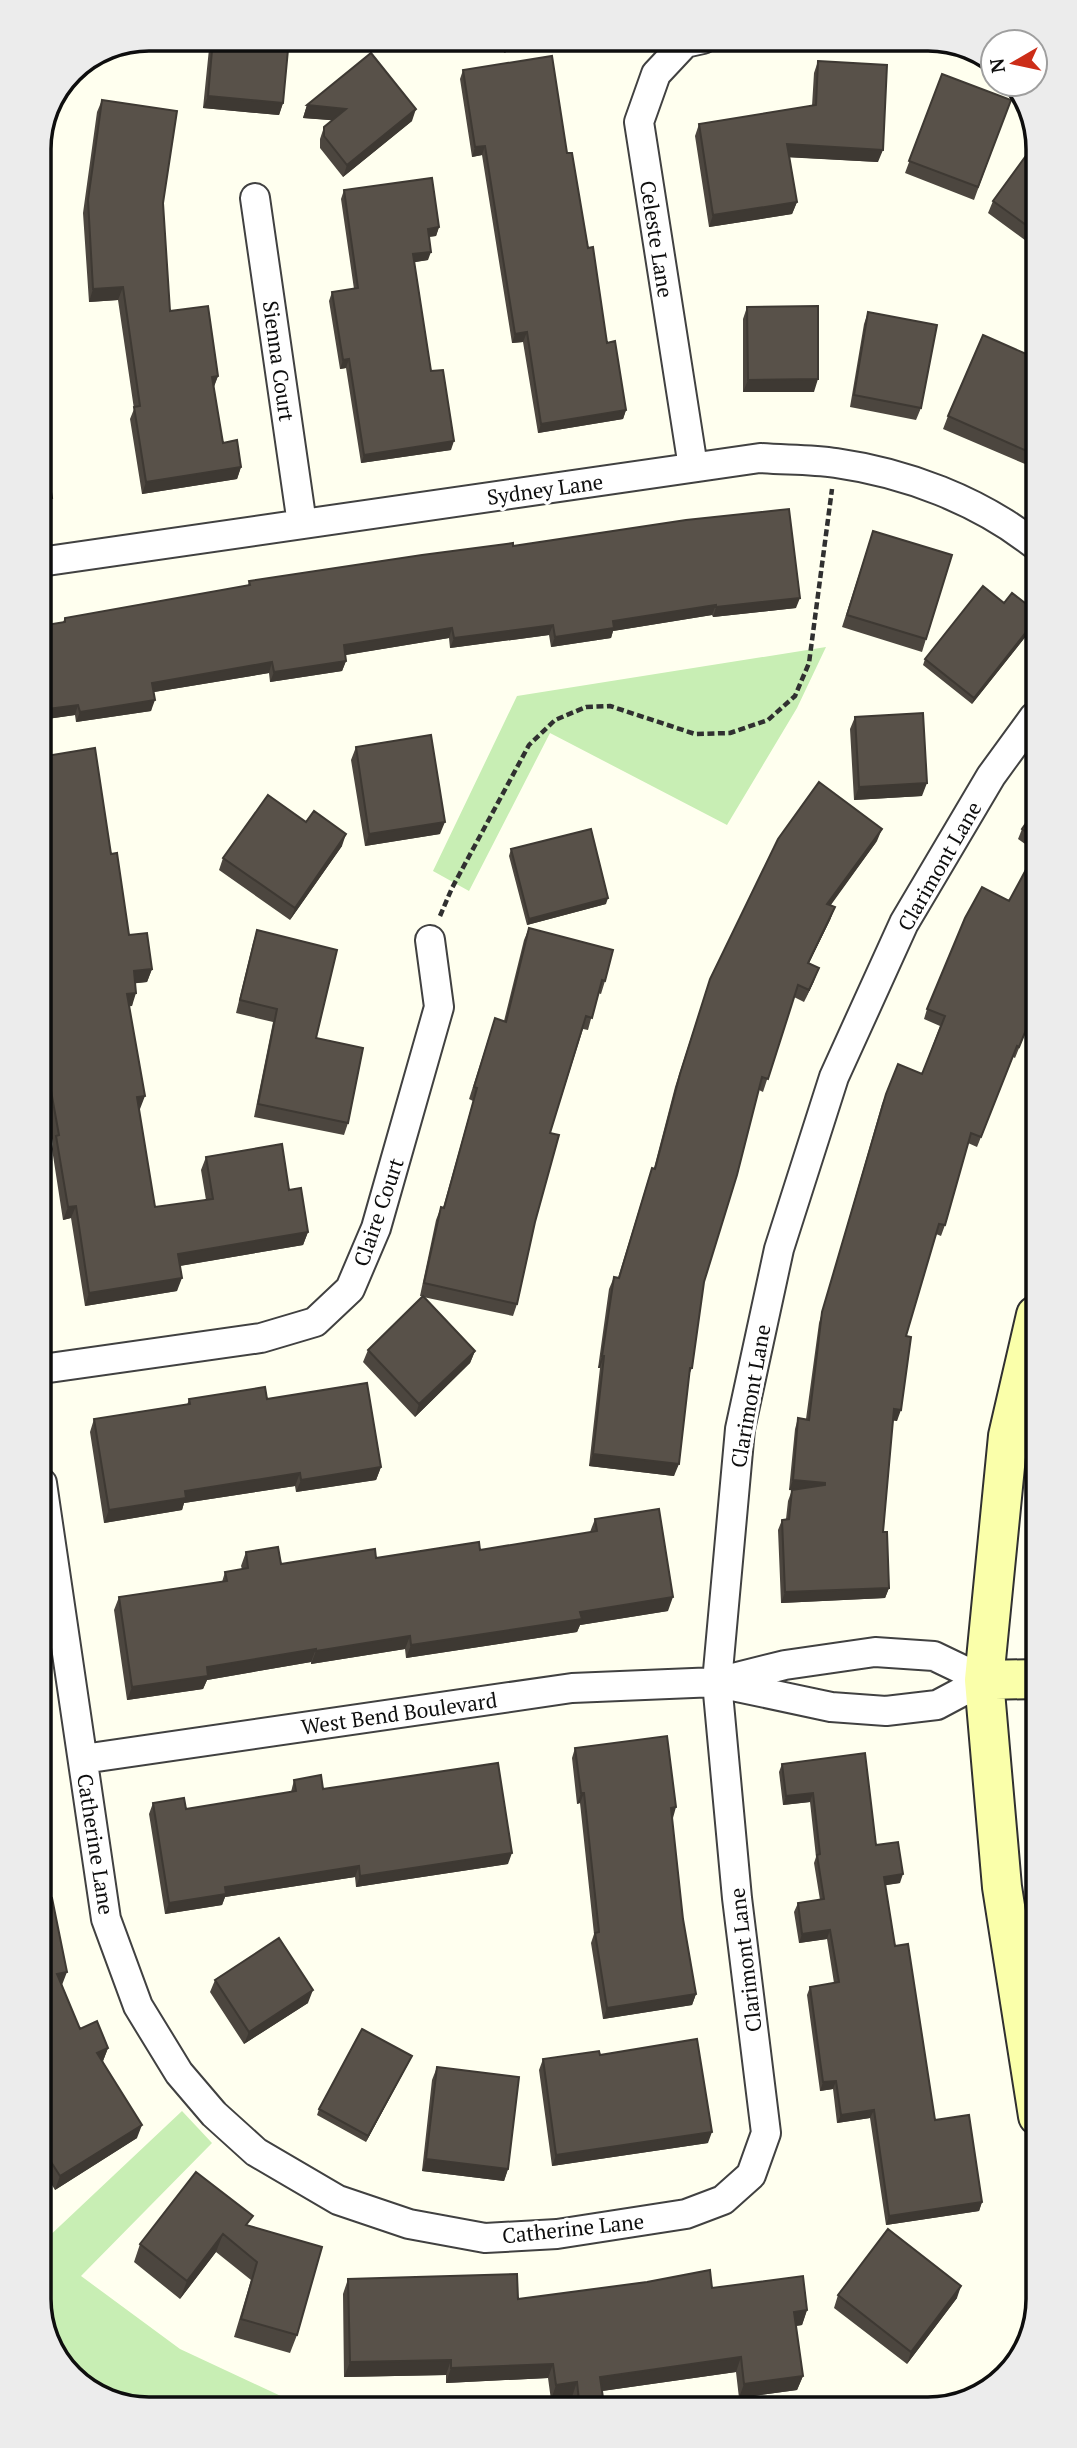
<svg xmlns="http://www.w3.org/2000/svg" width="1077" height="2448" font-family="'PT Serif',serif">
  <rect width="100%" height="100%" fill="#ffffef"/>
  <path fill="#c8eeb4" d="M826,647L797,708L727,825L550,733L469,891L433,871L517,696Z
    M182,2111L212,2143L81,2276L180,2349L298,2404L312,2408L141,2409L81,2387L44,2335V2241Z"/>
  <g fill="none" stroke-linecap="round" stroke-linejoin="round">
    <defs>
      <path id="street" d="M255,198L302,524
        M693,467L639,122L656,74L685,43L703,39
        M40,562L760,458C785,460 811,459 836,463C906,473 978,500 1034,544
        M42,1369L261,1338L315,1322L350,1289L376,1228L439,1007L430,940
        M42,1483L106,1919L138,2006L179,2073L214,2114L256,2152L338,2200L409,2224L485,2238L557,2234L686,2214L723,2200L751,2175L766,2133L737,1898L717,1682L740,1429L779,1249L834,1077L904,923L991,776L1034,717
        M723,1684L831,1707L886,1711L937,1705L984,1680
        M83,1759L572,1688L717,1682L785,1665L875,1652L934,1656L984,1680"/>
      <path id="secondary" d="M1036,1315L1008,1436L984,1680L1002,1887L1038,2116
        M984,1680L1037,1679"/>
    </defs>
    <use href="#street" stroke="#414141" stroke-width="32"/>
    <use href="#secondary" stroke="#303030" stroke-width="42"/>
    <path stroke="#303030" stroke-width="4.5" stroke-dasharray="7 3.5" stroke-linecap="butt" d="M440,916L452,888L529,745L555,720L586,707L610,706L695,734L730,733L768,720L795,696L809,663L832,489"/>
    <use href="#street" stroke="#fff" stroke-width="28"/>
    <use href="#secondary" stroke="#faffaa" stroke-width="38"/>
  </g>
  <path fill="#4c463f" d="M210,39H289L283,103L279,115L203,108Z
    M485,39H515L505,53Z
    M818,61L878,162L789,157L797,202L792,214L709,227L695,136L699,124L812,106L814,73Z
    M463,70L567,153L588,248L607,343L626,410L623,419L538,433L523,342L512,343L482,155L472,157L460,79Z
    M942,74L1006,112L974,200L905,173Z
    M102,100L163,203L170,311L218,376L214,387L223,443L241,467L237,479L142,494L130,419L134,409L118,300L89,302L83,213L97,112Z
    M307,105L412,121L343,177L320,148V139L324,127L332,120L303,118Z
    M1033,146V246L988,213L993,201Z
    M344,190L439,227L436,236L429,237L428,260L414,262L431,371L451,450L361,463L346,368L340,369L329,301L332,292L354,289L341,199Z
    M747,307L814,392H743V319Z
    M868,312L921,408L916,420L850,407L864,324Z
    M1033,357V443L1025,464L943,429L948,416Z
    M873,531L926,639L922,652L842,627Z
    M513,546L796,608L713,617L712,615L613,631L611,638L551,647L549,635L450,648L449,638L345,655L346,661L342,671L270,682L269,673L154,692L151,711L76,722L75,715L40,720V626L63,622L65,618L248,586L249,581Z
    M1034,610V626L972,704L923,665L925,659Z
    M855,717L922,796L854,800L850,729Z
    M356,747L440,834L365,846L351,760Z
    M40,757L111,854L129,935L152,969L147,982L135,983L132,1006H129L139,1109L155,1207L206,1200L201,1170L206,1157L289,1190L308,1232L303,1245L180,1266L177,1291L85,1306L71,1218L63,1220L52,1149L53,1144L41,1077V1043L42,1041L44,1040L41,1022Z
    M1034,812L1035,851L1018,839L1022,829Z
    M306,822L342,846L290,920L219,870L223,858Z
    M877,841L830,905L835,907L830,920L809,963L814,981L804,1002L794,997L763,1092L759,1090L704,1282L692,1368L689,1375L674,1476L589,1466L600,1368H598L609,1289L614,1277L618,1278L648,1180L652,1168H654L675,1087L710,979Z
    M511,849L606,904L527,925L509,856Z
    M529,928L605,981L601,994L598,993L588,1030L583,1029L550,1133L535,1222L517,1304L513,1316L423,1297L475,1351L470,1363L415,1417L363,1362L368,1350L423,1296H420L436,1220L441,1207L443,1208L473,1101L469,1099L495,1018L504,1021L524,940Z
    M257,930L316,1038L348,1123L344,1135L254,1117L273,1022L236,1013L253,943Z
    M927,1009H1035L1015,1058L1013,1057L977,1147L968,1143L945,1225L941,1236L936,1234L906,1336L897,1421L893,1420L883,1532L889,1588L885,1598L781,1603L778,1530L782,1520L786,1519L788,1501L792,1490H789L795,1429L798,1418L806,1419L819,1323L882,1104L898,1064L922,1074L940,1026L924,1019Z
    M189,1399H267L381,1467L376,1480L296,1492L295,1486L184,1503L182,1510L104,1523L90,1432L94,1419L187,1405Z
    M595,1519L668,1611L580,1625L577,1632L406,1658L405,1649L311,1664V1662L207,1680L203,1689L127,1700L114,1610L119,1597L222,1582L225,1572L242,1569L241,1566L246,1552L281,1564L376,1558L480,1550L590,1532Z
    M575,1748L673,1818H672L683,1919L696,1994L692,2005L603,2019L591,1943L594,1934L580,1803L577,1804L572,1758Z
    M782,1764L876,1845L900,1883L885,1885L895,1946L935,2120L982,2202L979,2211L886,2225L870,2118L837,2123L833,2089L820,2091L807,1995L810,1987L834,1983L827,1939L799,1943L794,1912L798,1903L820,1900L814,1863L816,1857L810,1802L783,1805L779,1772Z
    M294,1780L323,1789L508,1864L356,1887L355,1877L225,1897L222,1905L165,1914L149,1814L153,1803L186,1809L291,1792Z
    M43,1900L62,1985L80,2029L108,2048L103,2061L137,2138L55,2190L44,2172Z
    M215,1980L308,2003L244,2044L210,1992Z
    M600,2055L708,2143L552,2166L539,2070L543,2059Z
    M409,2062L366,2142L317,2115L319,2109Z
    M437,2067L508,2169L504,2181L422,2171L432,2080Z
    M249,2226L297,2335L290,2353L234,2337L251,2280L216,2252L180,2299L134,2262L140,2244Z
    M348,2279L518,2299L712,2288L807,2310L802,2325L796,2326L803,2376L797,2390L739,2398L736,2372L602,2391L603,2398L600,2406H573L572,2397L551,2400L548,2378L446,2383V2375L344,2377L343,2294Z
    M838,2295L957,2298L907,2364L834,2308Z"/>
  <path fill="#3e3933" d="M511,39H515L505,53L509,40Z
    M208,96L283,103L279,115L203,108Z
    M307,105L346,109L341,121L303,118Z
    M416,109L412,121L343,177L347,165Z
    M787,144L883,150L878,162L783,157Z
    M485,146L482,155L472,157L475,147Z
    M797,202L792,214L709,227L713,215Z
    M439,227L436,236L425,237L428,229Z
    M431,252L428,260L410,263L413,254Z
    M123,287L118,300L89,302L93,289Z
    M527,332L523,342L512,343L515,334Z
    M349,359L346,368L340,369L343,360Z
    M218,376L213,388L212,377Z
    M818,379L814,392H743L748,380Z
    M626,410L623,419L538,433L541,424Z
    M454,441L451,450L361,463L364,455Z
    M241,467L237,479L142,494L146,482Z
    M52,498L49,508L40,510V500Z
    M800,598L796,608L713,617L716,607Z
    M716,605L712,615L613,631L611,638L551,647L555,637L613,621Z
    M1034,622V626L972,704L974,698Z
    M553,625L549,635L450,648L454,638Z
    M452,628L449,638L340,656L344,645Z
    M346,661L342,671L270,682L274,672Z
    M272,662L269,673L148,693L152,683Z
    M155,700L151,711L76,722L80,712Z
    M78,705L75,715L40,720V710Z
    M927,783L922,796L854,800L859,787Z
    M445,822L440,834L365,846L369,834Z
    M882,829L877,841L823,916L827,904Z
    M346,834L342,846L290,920L295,908Z
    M608,898L606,904L527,925L529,919Z
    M835,907L830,920L803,975L808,963Z
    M819,968L814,981L804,1002L809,990Z
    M152,969L147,982L129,984L134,971Z
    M136,993L132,1006L123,1007L127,994Z
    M145,1096L140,1109L133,1110L137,1097Z
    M76,1206L71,1218L63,1220L68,1207Z
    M308,1232L303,1245L173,1267L178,1254Z
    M182,1278L177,1291L85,1306L89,1293Z
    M475,1351L470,1363L415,1417L419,1404Z
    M602,1356H604L600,1368H598Z
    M894,1409L901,1410L897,1421L890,1420Z
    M593,1454L679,1464L674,1476L589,1466Z
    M381,1467L376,1480L296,1492L301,1480Z
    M300,1473L295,1486L184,1503L182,1510L104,1523L109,1510L185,1491Z
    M793,1480L825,1483L821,1494L789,1490Z
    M889,1588L885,1598L781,1603L785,1592Z
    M673,1597L668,1611L580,1625L577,1632L406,1658L411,1645L580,1612Z
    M410,1636L405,1649L311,1664L316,1651Z
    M316,1649L311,1662L207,1680L203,1689L127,1700L132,1687L207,1667Z
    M581,1793H584L580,1803L577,1804Z
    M813,1793L810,1802L783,1805L786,1796Z
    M676,1807L673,1818H667L671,1808Z
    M512,1853L508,1864L356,1887L360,1876Z
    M359,1866L355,1877L225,1897L222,1905L165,1914L169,1903L225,1887Z
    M903,1874L900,1883L881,1886L884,1877Z
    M830,1930L827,1939L799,1943L802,1934Z
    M67,1972L62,1985L57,1974Z
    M313,1990L308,2003L244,2044L249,2032Z
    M696,1994L692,2005L603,2019L607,2008Z
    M108,2048L103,2061L97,2053Z
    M412,2056L409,2062L366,2142L368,2136Z
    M836,2081L833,2089L820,2091L823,2082Z
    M874,2110L870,2118L837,2123L841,2115Z
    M142,2125L137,2138L55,2190L60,2176Z
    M712,2132L708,2143L552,2166L556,2155Z
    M426,2159L508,2169L504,2181L422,2171Z
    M982,2202L979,2211L886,2225L889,2216Z
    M223,2234L216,2252L180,2299L187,2281Z
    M961,2286L957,2298L907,2364L911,2352Z
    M807,2310L802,2325L788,2327L794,2312Z
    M741,2357L736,2372L595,2392L600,2377Z
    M451,2360L446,2375L344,2377L350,2362Z
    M553,2364L548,2378L446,2383L451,2368Z
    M803,2376L797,2390L739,2398L744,2384Z
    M577,2382L572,2397L551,2400L556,2385Z
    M603,2398L600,2406H578L579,2401Z"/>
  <path fill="#585149" stroke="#3e3933" stroke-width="2" d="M213,39H289L283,103L208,96Z
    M371,53L416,109L347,165L324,136V127L346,109L307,105Z
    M552,56L567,153H572L588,248L593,247L607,343L615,341L626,410L541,424L527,332L515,334L485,146L475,147L463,70Z
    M818,61L887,65L883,150L787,144L797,202L713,215L699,124L816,105Z
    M942,74L1011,100L978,187L909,161Z
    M102,100L177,111L163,203L170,311L208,306L218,376L212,377L223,443L237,440L241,467L146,482L134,407L140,406L123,287L93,289L88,200Z
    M1033,146V230L993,201Z
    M432,178L439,227L428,229L431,252L413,254L431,371L443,370L454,441L364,455L349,359L343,360L332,292L358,288L344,190Z
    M818,306V379L748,380L747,307Z
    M868,312L937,325L921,408L854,395Z
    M983,335L1033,357V442L1029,452L948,416Z
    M39,419L52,498L40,500Z
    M789,509L800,598L716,607V605L613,621L614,628L555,637L553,625L454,638L452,628L344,645L346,661L274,672L272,662L152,683L155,700L80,712L78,705L40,710V626L65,622V618L250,585L249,581L422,555L513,543V546L686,520Z
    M873,531L952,555L926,639L847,615Z
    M983,586L1004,603L1012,593L1034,610V622L974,698L925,659Z
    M923,713L927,783L859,787L855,717Z
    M431,735L445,822L369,834L356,747Z
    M95,748L111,854L117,853L129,935L147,933L152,969L134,971L136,993L127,994L145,1096L137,1097L155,1207L213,1199L206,1157L282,1144L289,1190L301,1188L308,1232L178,1254L182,1278L89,1293L76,1206L68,1207L56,1136L59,1135L42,1041L50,1039L41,976L40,757Z
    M819,782L882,829L827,904L835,907L808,963L819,968L809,990L798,985L768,1079L762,1077L737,1175L704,1282L692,1368H690L679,1464L593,1454L604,1356H602L614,1277L619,1278L652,1168L655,1169L680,1074L710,979L778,839Z
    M268,795L306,822L314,811L346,834L295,908L223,858Z
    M1034,812L1035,838L1022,829Z
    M591,829L608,898L529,919L511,849Z
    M1035,853V1008L1019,1047L1017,1046L981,1137L971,1133L945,1225L939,1224L906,1336L911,1337L901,1410L894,1409L883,1532H887L889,1588L785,1592L782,1520L789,1519L792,1490L825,1485V1483L793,1480L798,1418L809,1420L822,1312L886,1094L898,1064L922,1074L945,1016L927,1009L965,918L982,887L1009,901Z
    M529,928L613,950L605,981L602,980L592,1018L586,1016L550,1133L559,1135L535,1222L517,1304L424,1283L441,1207L444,1208L477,1088L474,1087L495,1018L506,1022Z
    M257,930L337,950L316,1038L363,1048L348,1123L258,1104L277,1009L240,1000Z
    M423,1296L475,1351L419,1404L368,1350Z
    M367,1383L381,1467L301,1480L300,1473L185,1491L186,1498L109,1510L94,1419L190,1404L189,1399L265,1387L267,1399Z
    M659,1509L673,1597L580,1612L582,1619L411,1645L410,1636L316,1651V1649L207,1667L208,1676L132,1687L119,1597L227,1581L225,1572L248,1568L246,1552L278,1547L281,1564L375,1549L376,1558L479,1542L480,1550L597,1531L595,1519Z
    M667,1736L676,1807L671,1808L683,1919L696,1994L607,2008L595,1933L599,1932L584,1793H581L575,1748Z
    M865,1753L876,1845L898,1842L903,1874L884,1877L895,1946L908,1944L935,2120L969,2115L982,2202L889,2216L874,2110L841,2115L836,2081L823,2082L810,1987L839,1982L830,1930L802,1934L798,1903L824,1899L817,1855L820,1854L813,1793L786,1796L782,1764Z
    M498,1763L512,1853L360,1876L359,1866L225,1887L226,1894L169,1903L153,1803L184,1798L186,1809L296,1791L294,1780L321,1775L323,1789Z
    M52,1898L67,1972L57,1974L80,2029L97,2021L108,2048L97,2053L142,2125L60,2176L44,2151L43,1900Z
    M279,1938L313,1990L249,2032L215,1980Z
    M362,2029L412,2056L368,2136L319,2109Z
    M697,2039L712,2132L556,2155L543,2059L599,2051L600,2055Z
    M437,2067L519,2077L508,2169L426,2159Z
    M196,2172L253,2216L246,2225L322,2247L297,2335L241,2319L257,2262L223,2234L187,2281L140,2244Z
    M888,2229L961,2286L911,2352L838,2295Z
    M710,2270L712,2288L803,2276L807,2310L794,2312L803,2376L744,2384L741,2357L600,2377L603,2398L579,2401L577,2382L556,2385L553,2364L451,2368V2360L350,2362L348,2279L517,2274L518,2299L647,2282Z
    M982,2391L964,2404H925L924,2400Z"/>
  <g text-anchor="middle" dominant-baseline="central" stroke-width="7" stroke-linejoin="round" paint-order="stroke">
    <g font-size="21" fill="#0e0e0e" stroke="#fff">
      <text transform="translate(657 239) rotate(81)">Celeste Lane</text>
      <text transform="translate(279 361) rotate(82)">Sienna Court</text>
      <text transform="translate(545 489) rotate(-8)">Sydney Lane</text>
      <text transform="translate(939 866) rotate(-60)">Clarimont Lane</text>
      <text transform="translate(378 1212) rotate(-71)">Claire Court</text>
      <text transform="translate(750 1396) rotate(-80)">Clarimont Lane</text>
      <text transform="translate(399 1713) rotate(-8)">West Bend Boulevard</text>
      <text transform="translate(96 1844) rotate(81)">Catherine Lane</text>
      <text transform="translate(745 1960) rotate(-97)">Clarimont Lane</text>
      <text transform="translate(573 2228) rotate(-6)">Catherine Lane</text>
    </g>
  </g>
  <path d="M0 0H1077V2448H0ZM149 51H928A98 98 0 0 1 1026 149V2299A98 98 0 0 1 928 2397H149A98 98 0 0 1 51 2299V149A98 98 0 0 1 149 51Z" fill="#ececec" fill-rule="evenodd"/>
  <path fill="none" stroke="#0e0e0e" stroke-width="3.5" d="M149 51H928A98 98 0 0 1 1026 149V2299A98 98 0 0 1 928 2397H149A98 98 0 0 1 51 2299V149A98 98 0 0 1 149 51Z"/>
  <g transform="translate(1014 63) rotate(261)"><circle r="33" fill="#ffffff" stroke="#9f9f9f" stroke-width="2"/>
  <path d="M0-5L12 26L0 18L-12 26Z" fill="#cc2d18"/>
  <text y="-10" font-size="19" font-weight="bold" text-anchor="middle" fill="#0e0e0e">N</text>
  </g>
</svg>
